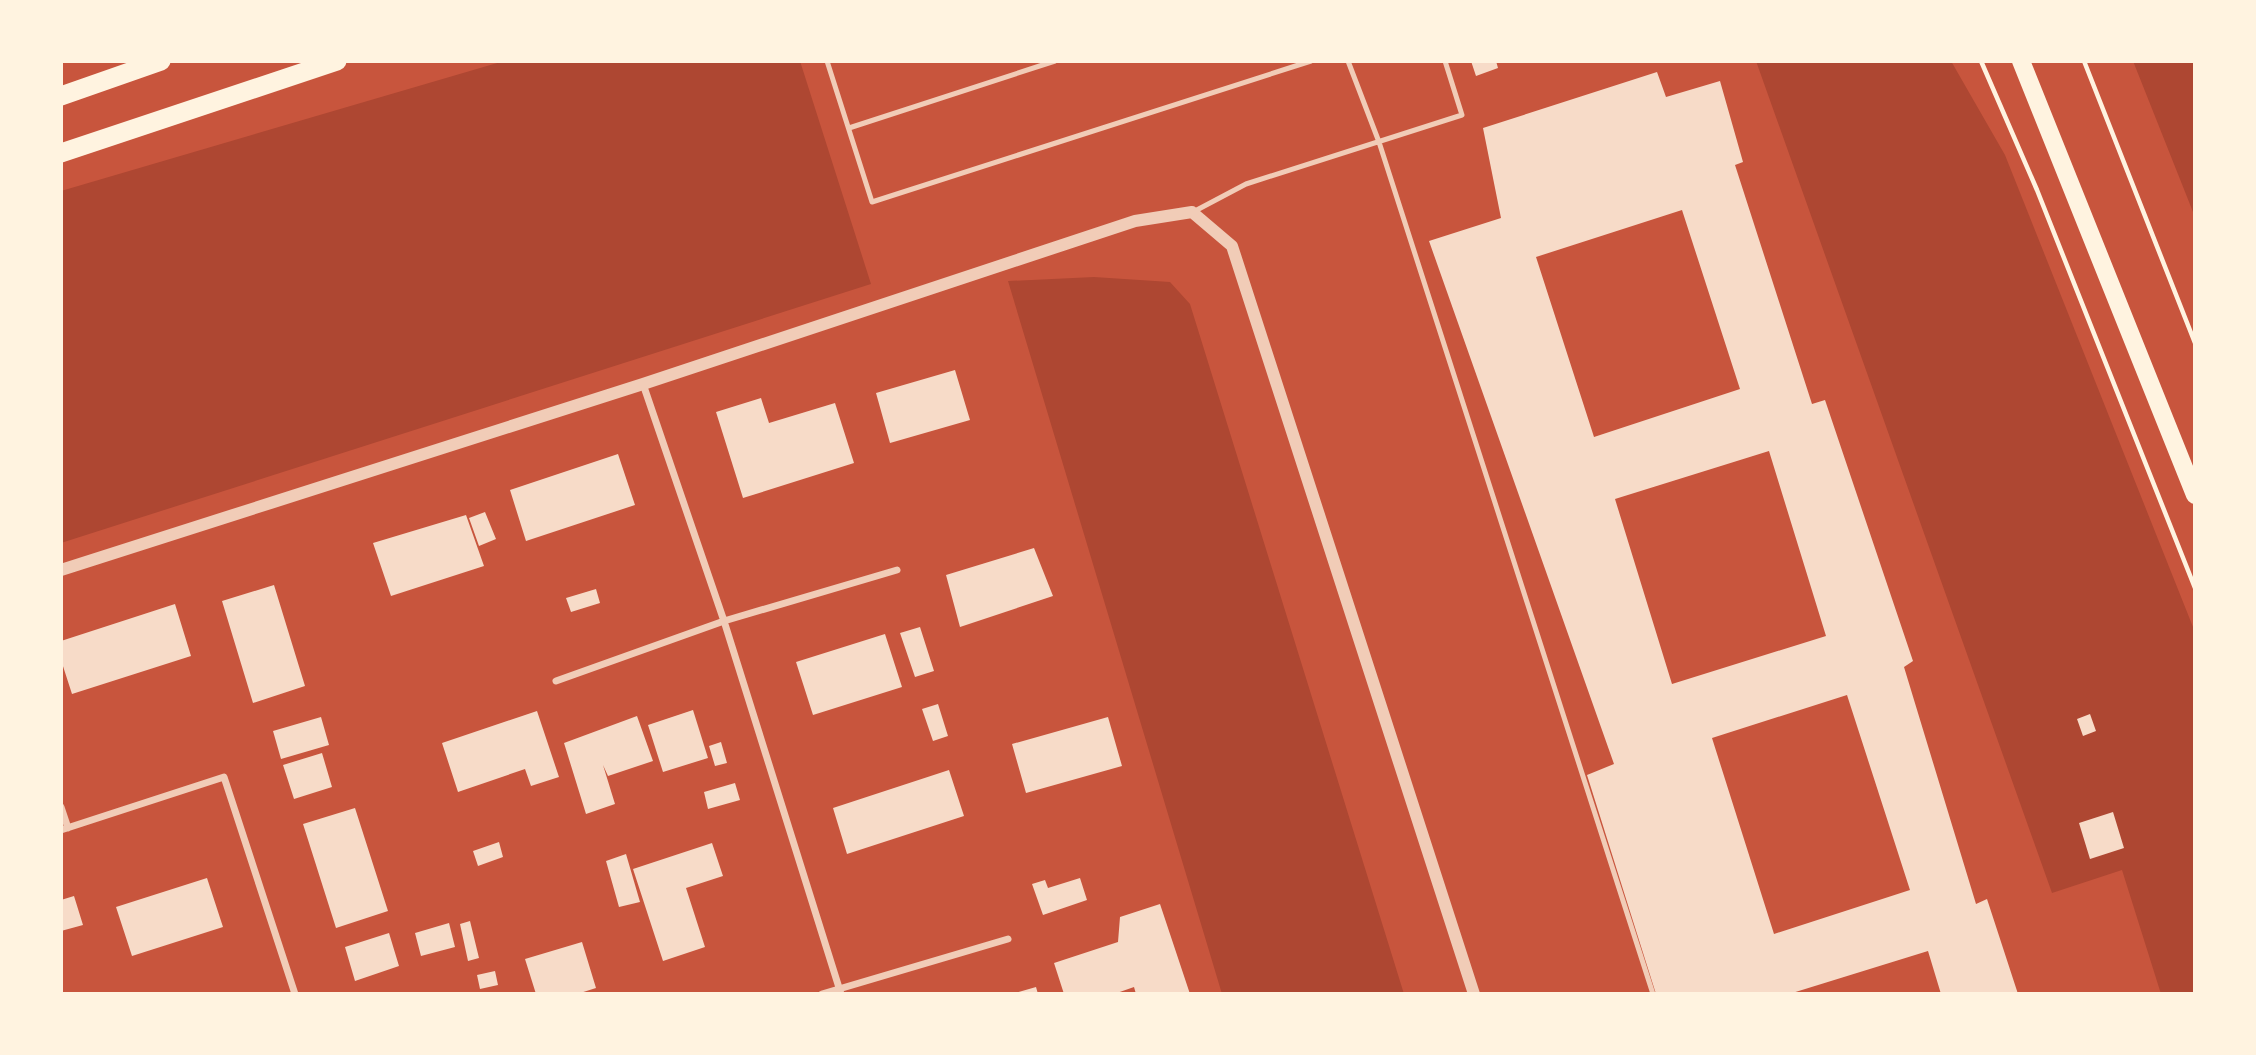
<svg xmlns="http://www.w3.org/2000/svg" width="2256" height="1055" font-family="'Source Sans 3',sans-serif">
  <rect width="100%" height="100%" fill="#c8553d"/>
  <path fill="#ae4732" d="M504,61H800L871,284L61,543V191Z
    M1756,61H1951L2005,155L2195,632V994H2161L2122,870L2052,893Z
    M2133,61H2195V217Z
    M1094,277L1170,282L1190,304L1404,994H1222L1008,281Z"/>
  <path fill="#f7dbc8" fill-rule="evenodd" d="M1471,61H1496L1498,68L1476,76Z
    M1657,72L1666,97L1720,81L1743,162L1735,165L1812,404L1825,400L1913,661L1904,667L1976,904L1987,899L2018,994H1941L1928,951L1789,994H1656L1587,775L1614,764L1429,241L1501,218L1483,128ZM1682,210L1740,389L1594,437L1536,257ZM1769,451L1826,636L1672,684L1615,499ZM1847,695L1910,890L1774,934L1712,738Z
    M955,370L970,420L890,443L876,393Z
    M761,398L769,423L835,403L854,463L743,498L716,412Z
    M618,454L635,505L526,541L510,490Z
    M485,512L496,539L479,546L469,518Z
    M466,515L484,566L391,596L373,543Z
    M1034,548L1053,596L960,627L946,575Z
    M274,585L305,686L253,703L222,601Z
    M596,589L600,603L571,612L566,598Z
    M175,604L191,656L72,694L61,660V641Z
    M920,627L934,671L915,677L900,633Z
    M885,634L902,687L813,715L796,662Z
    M938,704L948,736L933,741L922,709Z
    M693,710L708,758L663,772L648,725Z
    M537,711L559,777L531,786L525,769L458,792L442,743Z
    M2090,714L2096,731L2083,736L2077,719Z
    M637,716L653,761L608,776L603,765L615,804L586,814L564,743Z
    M321,717L329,745L281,759L273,731Z
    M1108,717L1122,766L1026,793L1012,744Z
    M721,742L727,763L715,766L709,746Z
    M322,753L332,787L294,799L283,765Z
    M949,770L964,816L847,854L833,808Z
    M735,783L740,800L708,809L704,792Z
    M355,808L388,911L336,928L303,824Z
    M2113,812L2124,848L2090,859L2079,823Z
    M499,842L503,857L478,866L473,851Z
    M712,843L723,876L686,888L705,947L663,961L633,869Z
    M626,854L640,902L619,907L606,861Z
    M207,878L223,927L132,956L116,907Z
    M1080,878L1087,900L1043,915L1032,884L1045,880L1048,888Z
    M74,896L83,925L61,931V900Z
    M1160,904L1190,994H1136L1134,987L1114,994H1064L1054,963L1118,942L1120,917Z
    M470,921L479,958L468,961L460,924Z
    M449,923L455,947L421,956L415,933Z
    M389,933L399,966L355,981L345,947Z
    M582,942L596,988L577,994H536L525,959Z
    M495,971L498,985L480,989L477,975Z
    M1036,987L1038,994H1015V993Z"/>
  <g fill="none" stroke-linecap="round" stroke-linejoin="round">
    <path stroke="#fff3e0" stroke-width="4.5" d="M1981,61L2037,190L2195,588
      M2084,61L2195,343"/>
    <path stroke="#f1ccb7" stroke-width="5" d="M827,61L872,202L1311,61
      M1348,61L1379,142L1653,994
      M849,128L1055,61
      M1193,212L1246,184L1462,115L1445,61"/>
    <path stroke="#f1ccb7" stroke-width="7" d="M643,384L724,621L841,994
      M556,681L724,621L897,570
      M61,807L68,828
      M61,830L224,777L295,994
      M822,994L1008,939"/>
    <path stroke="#f1ccb7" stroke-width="12" d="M61,570L643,384L1135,221L1192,212L1232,246L1474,994"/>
    <path stroke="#fff3e0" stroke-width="18" d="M2021,61L2195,495"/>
    <path stroke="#fff3e0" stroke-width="19" d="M61,96L161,61
      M61,153L337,61"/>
  </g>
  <rect width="2256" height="1055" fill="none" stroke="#fff3e0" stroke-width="126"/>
</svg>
